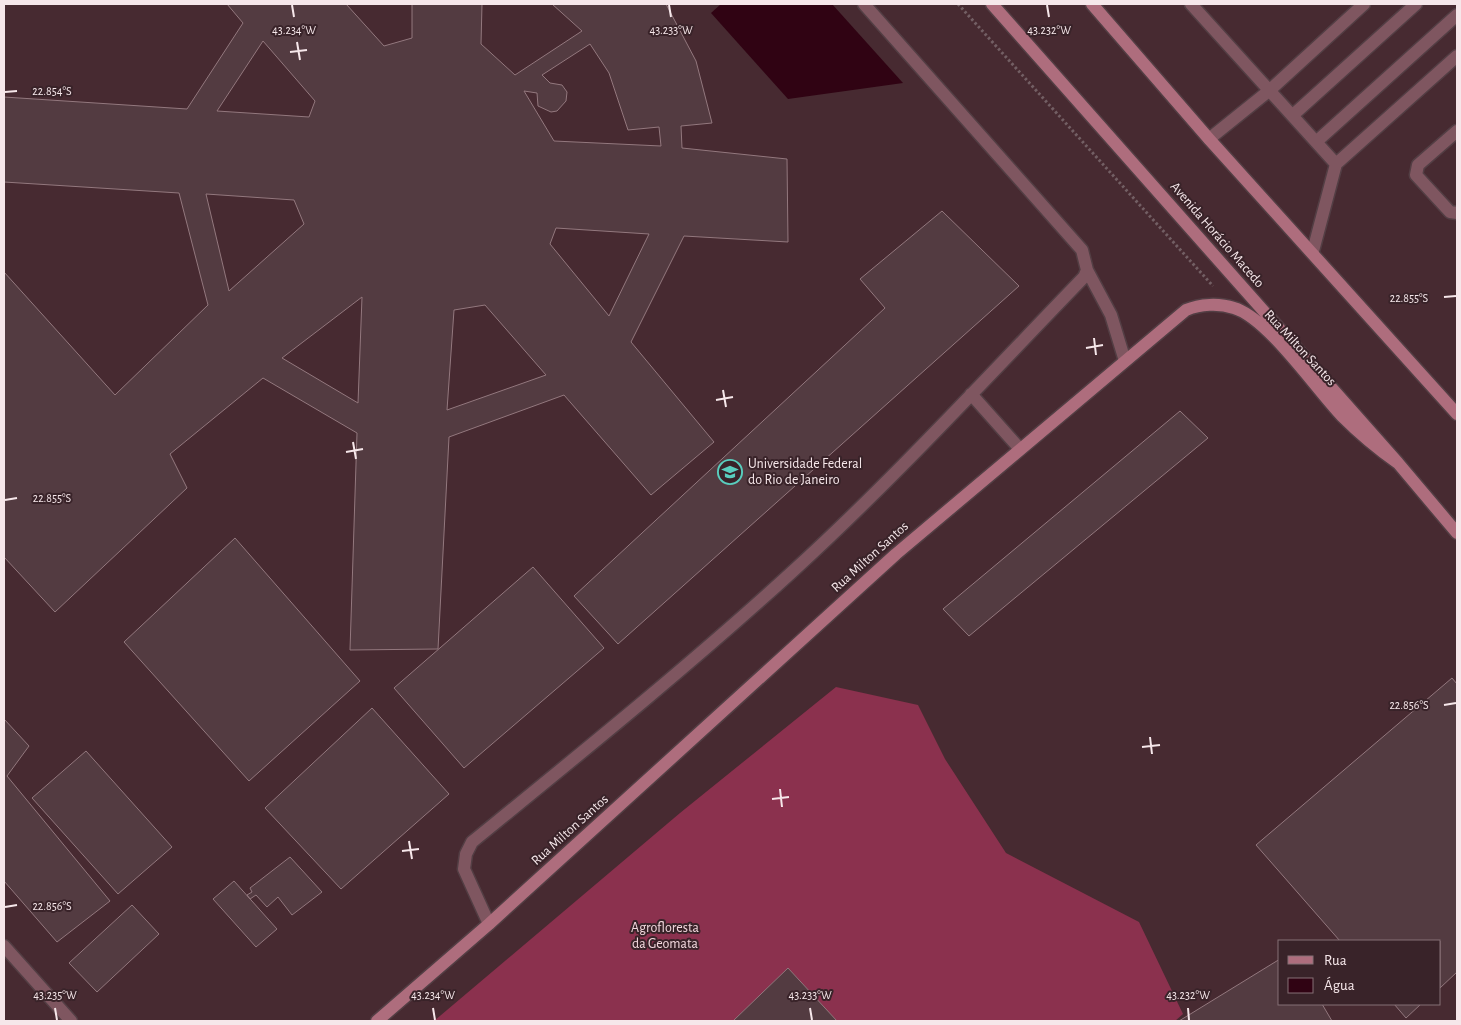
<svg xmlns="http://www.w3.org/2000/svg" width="1461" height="1025" font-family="'Alegreya Sans',sans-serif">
  <rect width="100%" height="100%" fill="#392329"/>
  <path fill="#472a31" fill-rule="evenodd" d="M4,4H1457V1021H4ZM1280,941H1440V1004H1280Z"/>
  <path fill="#8b314e" d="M836,687L918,705L945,759L1006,853L1139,922L1183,1014L1175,1021H837L788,968L733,1021H434L680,813Z"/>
  <path fill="#300313" d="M721,4H832L903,83L788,99L711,13Z"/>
  <path fill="#533b41" stroke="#93787e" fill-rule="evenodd" d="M227,4H346L384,46L412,38V4H482L481,44L515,75L582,31L552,4H666L696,61L712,123L681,126L682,148L787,159L788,242L684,236L631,342L714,442L651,495L564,395L449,437L438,649L350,650L357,433L263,378L170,454L187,488L55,612L4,557V272L115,395L208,305L179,193L4,182V97L187,109L243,23ZM263,41L315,101L309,117L217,111ZM590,44L609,73L628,130L659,127L661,146L554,141L524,91L537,93L538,106L551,112L557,111L566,101L567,92L562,85L550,83L542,75ZM206,194L294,200L304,224L229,291ZM556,228L649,234L609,316L550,244ZM362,297L358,403L282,358ZM485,305L546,375L447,410L454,310Z
    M942,211L1019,286L618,644L574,596L885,308L860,279Z
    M1180,411L1208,438L969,636L943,609Z
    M235,538L360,681L249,781L124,642Z
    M533,567L604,648L464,768L394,688Z
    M1452,678L1457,684V972L1440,988V941H1340L1256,845Z
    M372,708L449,794L341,889L265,808Z
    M4,719L29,746L7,776L110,901L57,942L4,881Z
    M86,751L172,847L118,894L32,798Z
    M290,857L322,892L292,915L278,897L267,907L256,895L250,899L247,895L252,892L250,888Z
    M234,881L277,929L256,947L213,899Z
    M132,905L159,934L97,992L69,963Z
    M1280,959V1004H1322L1332,1021H1179Z
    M788,968L837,1021H733Z
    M1394,1004H1421L1406,1018Z"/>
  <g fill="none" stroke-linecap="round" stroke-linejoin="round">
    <defs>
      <path id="lane" d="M1191,4L1336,164
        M1293,115L1416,4
        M1457,131L1418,165L1416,175L1450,212L1457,213
        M1209,139L1270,90L1364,4
        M1316,142L1457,15
        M1313,251L1336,164L1457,56
        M1087,270L1111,315L1125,361
        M971,394L1020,449
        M489,924L464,869L466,854L472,842C580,754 689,666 792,572C894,479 988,376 1084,277L1087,270L1082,250L864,4
        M4,946L71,1021"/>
      <path id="secondary" d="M992,4L1398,463L1457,533
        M1092,4L1209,139L1457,414
        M377,1021L489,924L896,554L1186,310C1200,304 1219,303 1234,308C1268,318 1316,389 1342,416C1360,434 1378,449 1398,463"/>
    </defs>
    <use href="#lane" stroke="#533e44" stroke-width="15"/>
    <use href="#secondary" stroke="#533e44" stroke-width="15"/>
    <path stroke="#735f64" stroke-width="3" stroke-dasharray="2.5 2.5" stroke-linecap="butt" d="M958,4L1213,286"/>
    <use href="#lane" stroke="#7f5660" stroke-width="12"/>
    <use href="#secondary" stroke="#ae6d7d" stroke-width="12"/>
  </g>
  <path fill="none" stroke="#f6e7ea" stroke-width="2" d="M292,5L294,17M669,5L671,17M1047,5L1049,17M297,42L300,60M290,52L307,50M5,92L17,91M1444,297L1456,296M1094,338L1096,355M1086,348L1103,345M723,390L726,407M716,400L733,397M353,442L356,459M346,452L363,449M5,500L17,498M1444,705L1456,703M1150,737L1152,754M1142,747L1160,745M780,789L782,807M772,799L789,797M409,841L412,859M402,851L419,849M5,907L17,905M55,1008L57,1020M433,1008L435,1020M810,1008L812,1020M1188,1008L1189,1020"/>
  <defs>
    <symbol id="university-ring" viewBox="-11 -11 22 22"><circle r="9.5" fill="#392329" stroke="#59cebe" stroke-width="1.5"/><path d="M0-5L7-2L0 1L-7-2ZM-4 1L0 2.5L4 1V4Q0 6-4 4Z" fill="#59cebe"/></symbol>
  </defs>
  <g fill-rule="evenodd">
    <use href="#university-ring" x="716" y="458" width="28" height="28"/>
  </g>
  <g text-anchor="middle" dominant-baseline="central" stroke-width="4" stroke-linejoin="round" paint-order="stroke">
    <g font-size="14" fill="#f6e7ea" stroke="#392329">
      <text transform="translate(1217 235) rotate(49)">Avenida Horácio Macedo</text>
      <text transform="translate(1300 348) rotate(47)">Rua Milton Santos</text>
      <text transform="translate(870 557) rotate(-42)">Rua Milton Santos</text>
      <text transform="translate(570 830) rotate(-42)">Rua Milton Santos</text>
    </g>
    <g font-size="14" fill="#f6e7ea" stroke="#392329" text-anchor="start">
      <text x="748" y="464">Universidade Federal<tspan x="748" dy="16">do Rio de Janeiro</tspan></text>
    </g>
    <g font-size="14" fill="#f3d8de" stroke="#392329">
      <text x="665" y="928">Agrofloresta<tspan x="665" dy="16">da Geomata</tspan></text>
    </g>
  </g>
  <g font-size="12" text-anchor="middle" fill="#f6e7ea" stroke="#392329" stroke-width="4" stroke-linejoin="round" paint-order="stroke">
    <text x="294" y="34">43.234°W</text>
    <text x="671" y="34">43.233°W</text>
    <text x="1049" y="34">43.232°W</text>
    <text x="52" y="95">22.854°S</text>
    <text x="1409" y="302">22.855°S</text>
    <text x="52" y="502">22.855°S</text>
    <text x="1409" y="709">22.856°S</text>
    <text x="52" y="910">22.856°S</text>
    <text x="55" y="999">43.235°W</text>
    <text x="433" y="999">43.234°W</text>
    <text x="810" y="999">43.233°W</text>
    <text x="1188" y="999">43.232°W</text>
  </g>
  <rect width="1461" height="1025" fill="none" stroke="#f6e7ea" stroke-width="10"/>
  <rect x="1278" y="940" width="162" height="65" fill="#392329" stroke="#857176"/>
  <rect x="1288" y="956" width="25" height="8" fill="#ae6d7d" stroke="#857176"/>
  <text x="1324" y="965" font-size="15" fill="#f6e7ea">Rua</text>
  <rect x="1288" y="978" width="25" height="15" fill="#300313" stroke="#857176"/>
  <text x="1324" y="990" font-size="15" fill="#f6e7ea">Água</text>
</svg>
